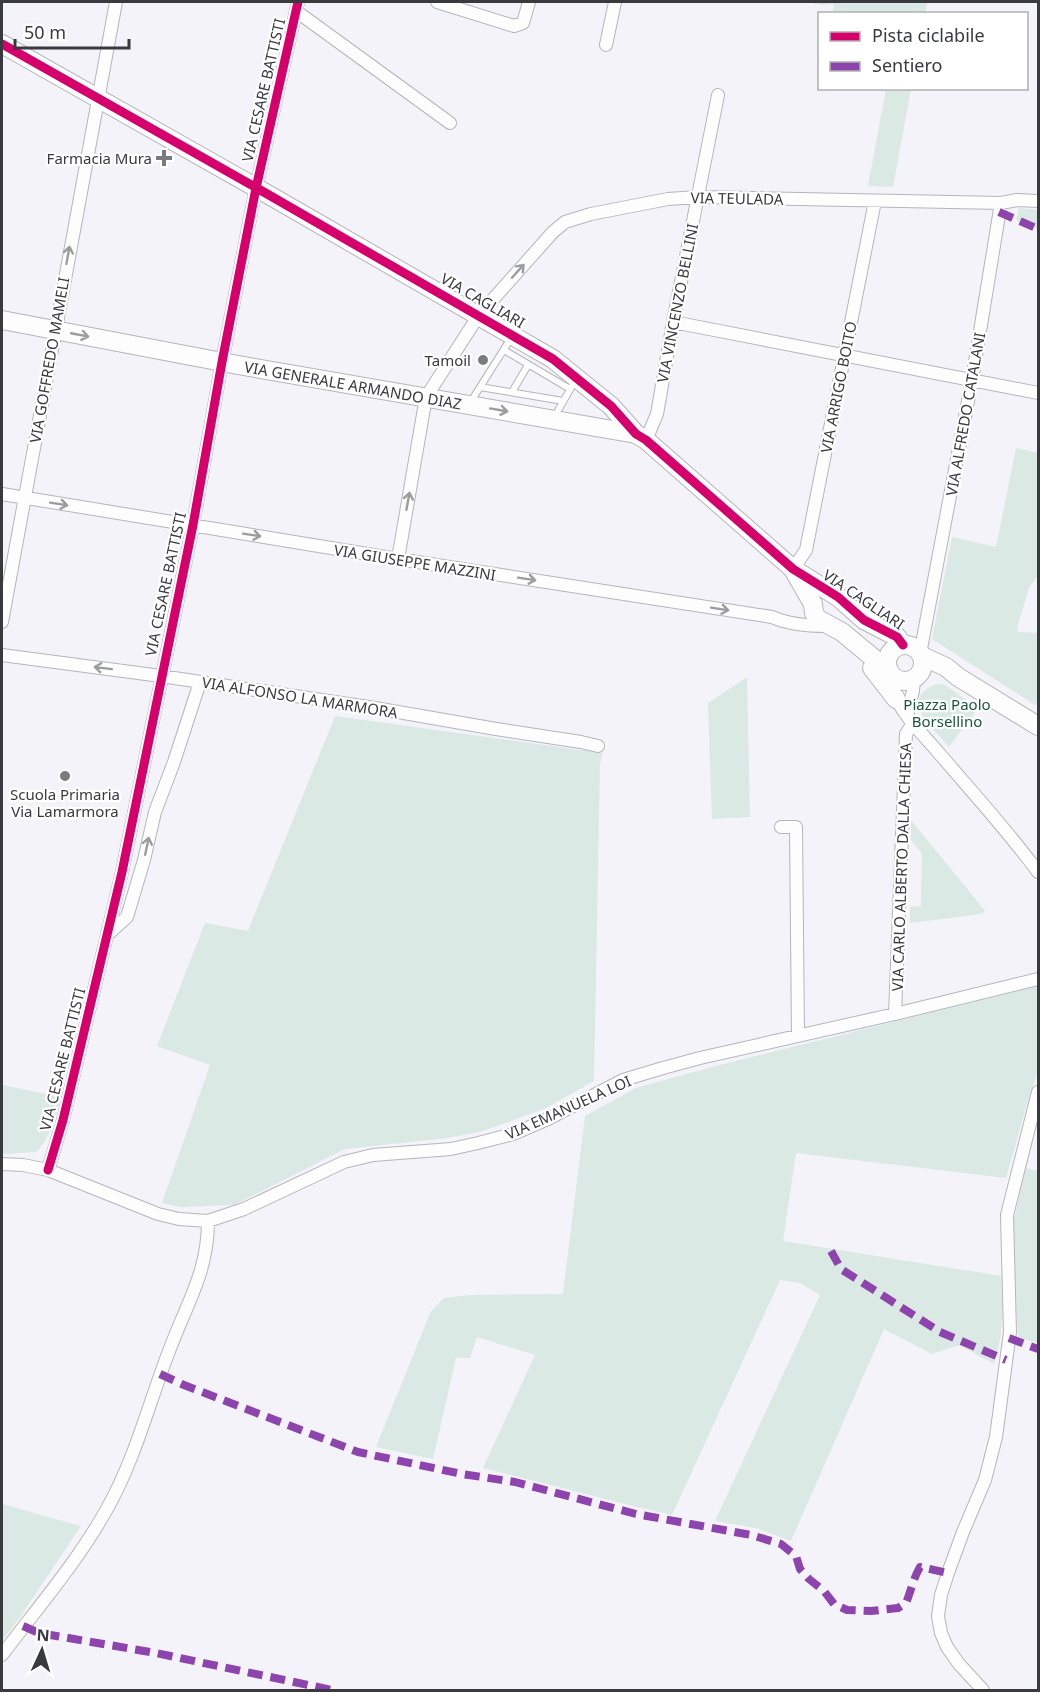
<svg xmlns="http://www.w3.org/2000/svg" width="1040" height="1692" font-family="'Noto Sans',sans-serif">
  <rect width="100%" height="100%" fill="#f3f3f9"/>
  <path fill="#dae9e4" d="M805,2H927L925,14L833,13L834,4L822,5Z
    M886,89H911L893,187L868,186Z
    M1019,208L1038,210V229L1016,220Z
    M1016,448L1038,453V575L1029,588L1017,628L1018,632L1038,633V700L1035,705L932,639L952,537L996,547Z
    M747,677L750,817L712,819L708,703Z
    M937,684L945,685L978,708L949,747C942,739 921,717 919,709C915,697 926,687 937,684Z
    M335,716L603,753L600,764L594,1081L544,1109L480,1132L447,1138L345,1149L234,1205L181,1207L162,1203L210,1065L157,1046L205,923L248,931Z
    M911,820L985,911L982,914L910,923V907L921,906L922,854L911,840Z
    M1038,986V1071L1026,1107L1006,1178L796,1153L783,1241L1001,1276C1003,1308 1004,1333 994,1364L959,1345L932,1354L884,1329L791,1541L756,1528L715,1521L820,1295L800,1283L780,1280L672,1515L633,1506L483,1468L535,1355L477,1337L470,1358H456L433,1459L376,1447L431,1311L444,1298L471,1295L563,1294L585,1116L636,1088L712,1067Z
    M2,1085L61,1097C55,1117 51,1137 36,1152L2,1154Z
    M1026,1168L1038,1171V1343L1018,1337L1013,1244L1014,1219Z
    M2,1504L81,1526L18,1620L2,1641Z"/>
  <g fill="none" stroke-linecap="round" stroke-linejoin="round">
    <defs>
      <path id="lane" d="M504,350L570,389
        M480,387L563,401
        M512,392L528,365
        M470,403L511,338
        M555,416L572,386"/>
      <path id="street" d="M437,2L514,26L523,23L529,2
        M296,11L450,123
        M606,45L615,2
        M673,322L1038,393
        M646,440L657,414L673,322L718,95
        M2,494L398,559L772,617C788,624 809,626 827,626
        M398,559L426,397L479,315L553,232L565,222L591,214L668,199L698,197L1001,203L1017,200L1038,201
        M793,569L806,550L875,201
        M2,622L116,2
        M920,654L972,380L1001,203
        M2,655L161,676L375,708L496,729L581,742L598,746
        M895,694C898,710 927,739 938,752C972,792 1008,831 1038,872
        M907,715L913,691L914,679
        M781,827H796L798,1036
        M107,935L127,917L144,860L155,812L174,762L200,682
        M895,1014L906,734L913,723
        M2,1164L23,1165L48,1170L158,1214L179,1219L208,1221L244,1209L344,1162L373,1155L451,1149L478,1143L513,1134L548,1119L623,1080L663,1068L700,1058L895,1014L1038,979
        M48,1170L63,1120L122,872L193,525L222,362L256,188L298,2
        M2,1655C38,1607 79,1560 108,1507C136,1457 150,1399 171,1346C188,1301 208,1271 208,1221
        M983,1690L959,1664L947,1647L941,1633L938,1616L941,1595L948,1573L963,1532L985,1480L996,1437L1010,1332L1007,1215L1038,1092"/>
      <g id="secondary">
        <path d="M2,44L269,195L553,359L611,406L636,434L646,440L793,569L838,597L864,620L897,637L903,645"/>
        <path id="s1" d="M2,320L238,365L636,434"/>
        <path d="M794,571L813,604L814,613L818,619L842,632L889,671"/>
        <circle cx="905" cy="663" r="18"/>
        <path d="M922,656L946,667L958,677L1038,726"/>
        <path d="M872,668L896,699"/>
      </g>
    </defs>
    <use href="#lane" stroke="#b5b6ba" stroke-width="8"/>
    <use href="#street" stroke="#b5b6ba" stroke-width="14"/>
    <use href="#secondary" stroke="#b5b6ba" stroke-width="20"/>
    <use href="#lane" stroke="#fdfdfe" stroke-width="6"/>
    <use href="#street" stroke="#fdfdfe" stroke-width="12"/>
    <use href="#secondary" stroke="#fdfdfe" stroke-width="18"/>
    <path stroke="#8e44ad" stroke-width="8" stroke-dasharray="15 8" stroke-linecap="butt" d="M999,212L1038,229
      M831,1251L841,1269L940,1332L1006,1360
      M1009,1338L1038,1349
      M160,1374L184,1385L358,1452L462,1474L515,1482L636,1514L751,1535L781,1544L796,1556L800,1569L809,1579L824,1591L834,1604L847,1610L871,1611L898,1608L906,1603C911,1591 913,1579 920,1567L948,1573
      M23,1626L39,1633L156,1653L332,1690"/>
    <defs>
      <path id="cycleway" d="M2,44L269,195L553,359L611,406L636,434L646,440L793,569L838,597L864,620L897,637L903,645
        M48,1170L63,1120L122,872L193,525L222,362L256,188L298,2"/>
    </defs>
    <use href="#cycleway" stroke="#fff" stroke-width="13"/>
    <use href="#cycleway" stroke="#d6006c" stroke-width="9"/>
  </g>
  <defs><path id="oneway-shaft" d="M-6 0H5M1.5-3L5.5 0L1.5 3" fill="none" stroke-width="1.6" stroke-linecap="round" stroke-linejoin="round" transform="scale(1.5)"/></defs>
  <g stroke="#9b9c9e">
    <use href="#oneway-shaft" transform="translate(68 255) rotate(-80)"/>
    <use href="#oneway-shaft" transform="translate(518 271) rotate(-48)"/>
    <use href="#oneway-shaft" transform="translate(80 335) rotate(11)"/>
    <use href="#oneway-shaft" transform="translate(499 410) rotate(10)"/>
    <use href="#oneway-shaft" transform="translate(408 501) rotate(-80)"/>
    <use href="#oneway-shaft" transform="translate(59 504) rotate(9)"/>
    <use href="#oneway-shaft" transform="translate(252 535) rotate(9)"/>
    <use href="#oneway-shaft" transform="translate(527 579) rotate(9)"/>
    <use href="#oneway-shaft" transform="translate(720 609) rotate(9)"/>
    <use href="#oneway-shaft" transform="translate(103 668) rotate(-173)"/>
    <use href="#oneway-shaft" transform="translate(147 846) rotate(-78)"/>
  </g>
  <g fill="#7a7b7f" stroke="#fff" stroke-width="2">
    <path d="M161 149h6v6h6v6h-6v6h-6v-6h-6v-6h6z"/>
    <circle cx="483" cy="360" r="6"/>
    <circle cx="65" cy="776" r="6"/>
  </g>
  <g text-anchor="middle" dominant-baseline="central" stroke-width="4.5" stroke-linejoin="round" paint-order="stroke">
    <g font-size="15" fill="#393a3e" stroke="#fff">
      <text transform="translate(263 90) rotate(-77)">VIA CESARE BATTISTI</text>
      <text transform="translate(737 198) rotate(1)">VIA TEULADA</text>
      <text transform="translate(483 300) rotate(30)">VIA CAGLIARI</text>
      <text transform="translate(677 303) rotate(-79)">VIA VINCENZO BELLINI</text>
      <text transform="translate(49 360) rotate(-80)">VIA GOFFREDO MAMELI</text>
      <text stroke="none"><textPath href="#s1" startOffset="357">VIA GENERALE ARMANDO DIAZ</textPath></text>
      <text transform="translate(838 387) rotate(-79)">VIA ARRIGO BOITO</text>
      <text transform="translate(965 414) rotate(-80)">VIA ALFREDO CATALANI</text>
      <text transform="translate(415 562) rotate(9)">VIA GIUSEPPE MAZZINI</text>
      <text transform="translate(165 584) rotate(-78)">VIA CESARE BATTISTI</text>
      <text transform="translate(864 599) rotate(34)">VIA CAGLIARI</text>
      <text transform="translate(300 697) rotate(9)">VIA ALFONSO LA MARMORA</text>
      <text transform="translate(901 867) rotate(-88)">VIA CARLO ALBERTO DALLA CHIESA</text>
      <text transform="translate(62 1059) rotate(-76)">VIA CESARE BATTISTI</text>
      <text transform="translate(568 1107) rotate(-24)">VIA EMANUELA LOI</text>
    </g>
    <g font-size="15" fill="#393a3e" stroke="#fff" text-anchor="end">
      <text x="152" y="158">Farmacia Mura</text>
      <text x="471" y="360">Tamoil</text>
      <text x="65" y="794" text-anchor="middle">Scuola Primaria<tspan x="65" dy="17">Via Lamarmora</tspan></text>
    </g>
    <g font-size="15" fill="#19553d" stroke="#fff">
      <text x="947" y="704">Piazza Paolo<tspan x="947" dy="17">Borsellino</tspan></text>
    </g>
  </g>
  <rect width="1040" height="1692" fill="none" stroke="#393a3e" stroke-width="6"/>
  <rect x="818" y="12" width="210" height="78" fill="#ffffff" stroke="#b0b0b2" stroke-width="1.5"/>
  <rect x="830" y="32" width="30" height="9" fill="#d6006c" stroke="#b0b0b2" stroke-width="1.5"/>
  <text x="872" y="42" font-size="18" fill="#393a3e">Pista ciclabile</text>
  <rect x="830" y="62" width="30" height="9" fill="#8e44ad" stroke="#b0b0b2" stroke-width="1.5"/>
  <text x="872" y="72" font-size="18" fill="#393a3e">Sentiero</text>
  <g transform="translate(42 1650) rotate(4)" stroke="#ffffff" stroke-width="4.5" paint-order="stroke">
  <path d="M0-4.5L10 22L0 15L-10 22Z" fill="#393a3e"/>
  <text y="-9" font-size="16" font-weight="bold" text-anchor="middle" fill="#393a3e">N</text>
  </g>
  <path d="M15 39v9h114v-9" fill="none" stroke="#393a3e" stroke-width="3"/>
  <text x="24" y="39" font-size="18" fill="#393a3e" stroke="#ffffff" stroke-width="4.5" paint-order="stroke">50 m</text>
</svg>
